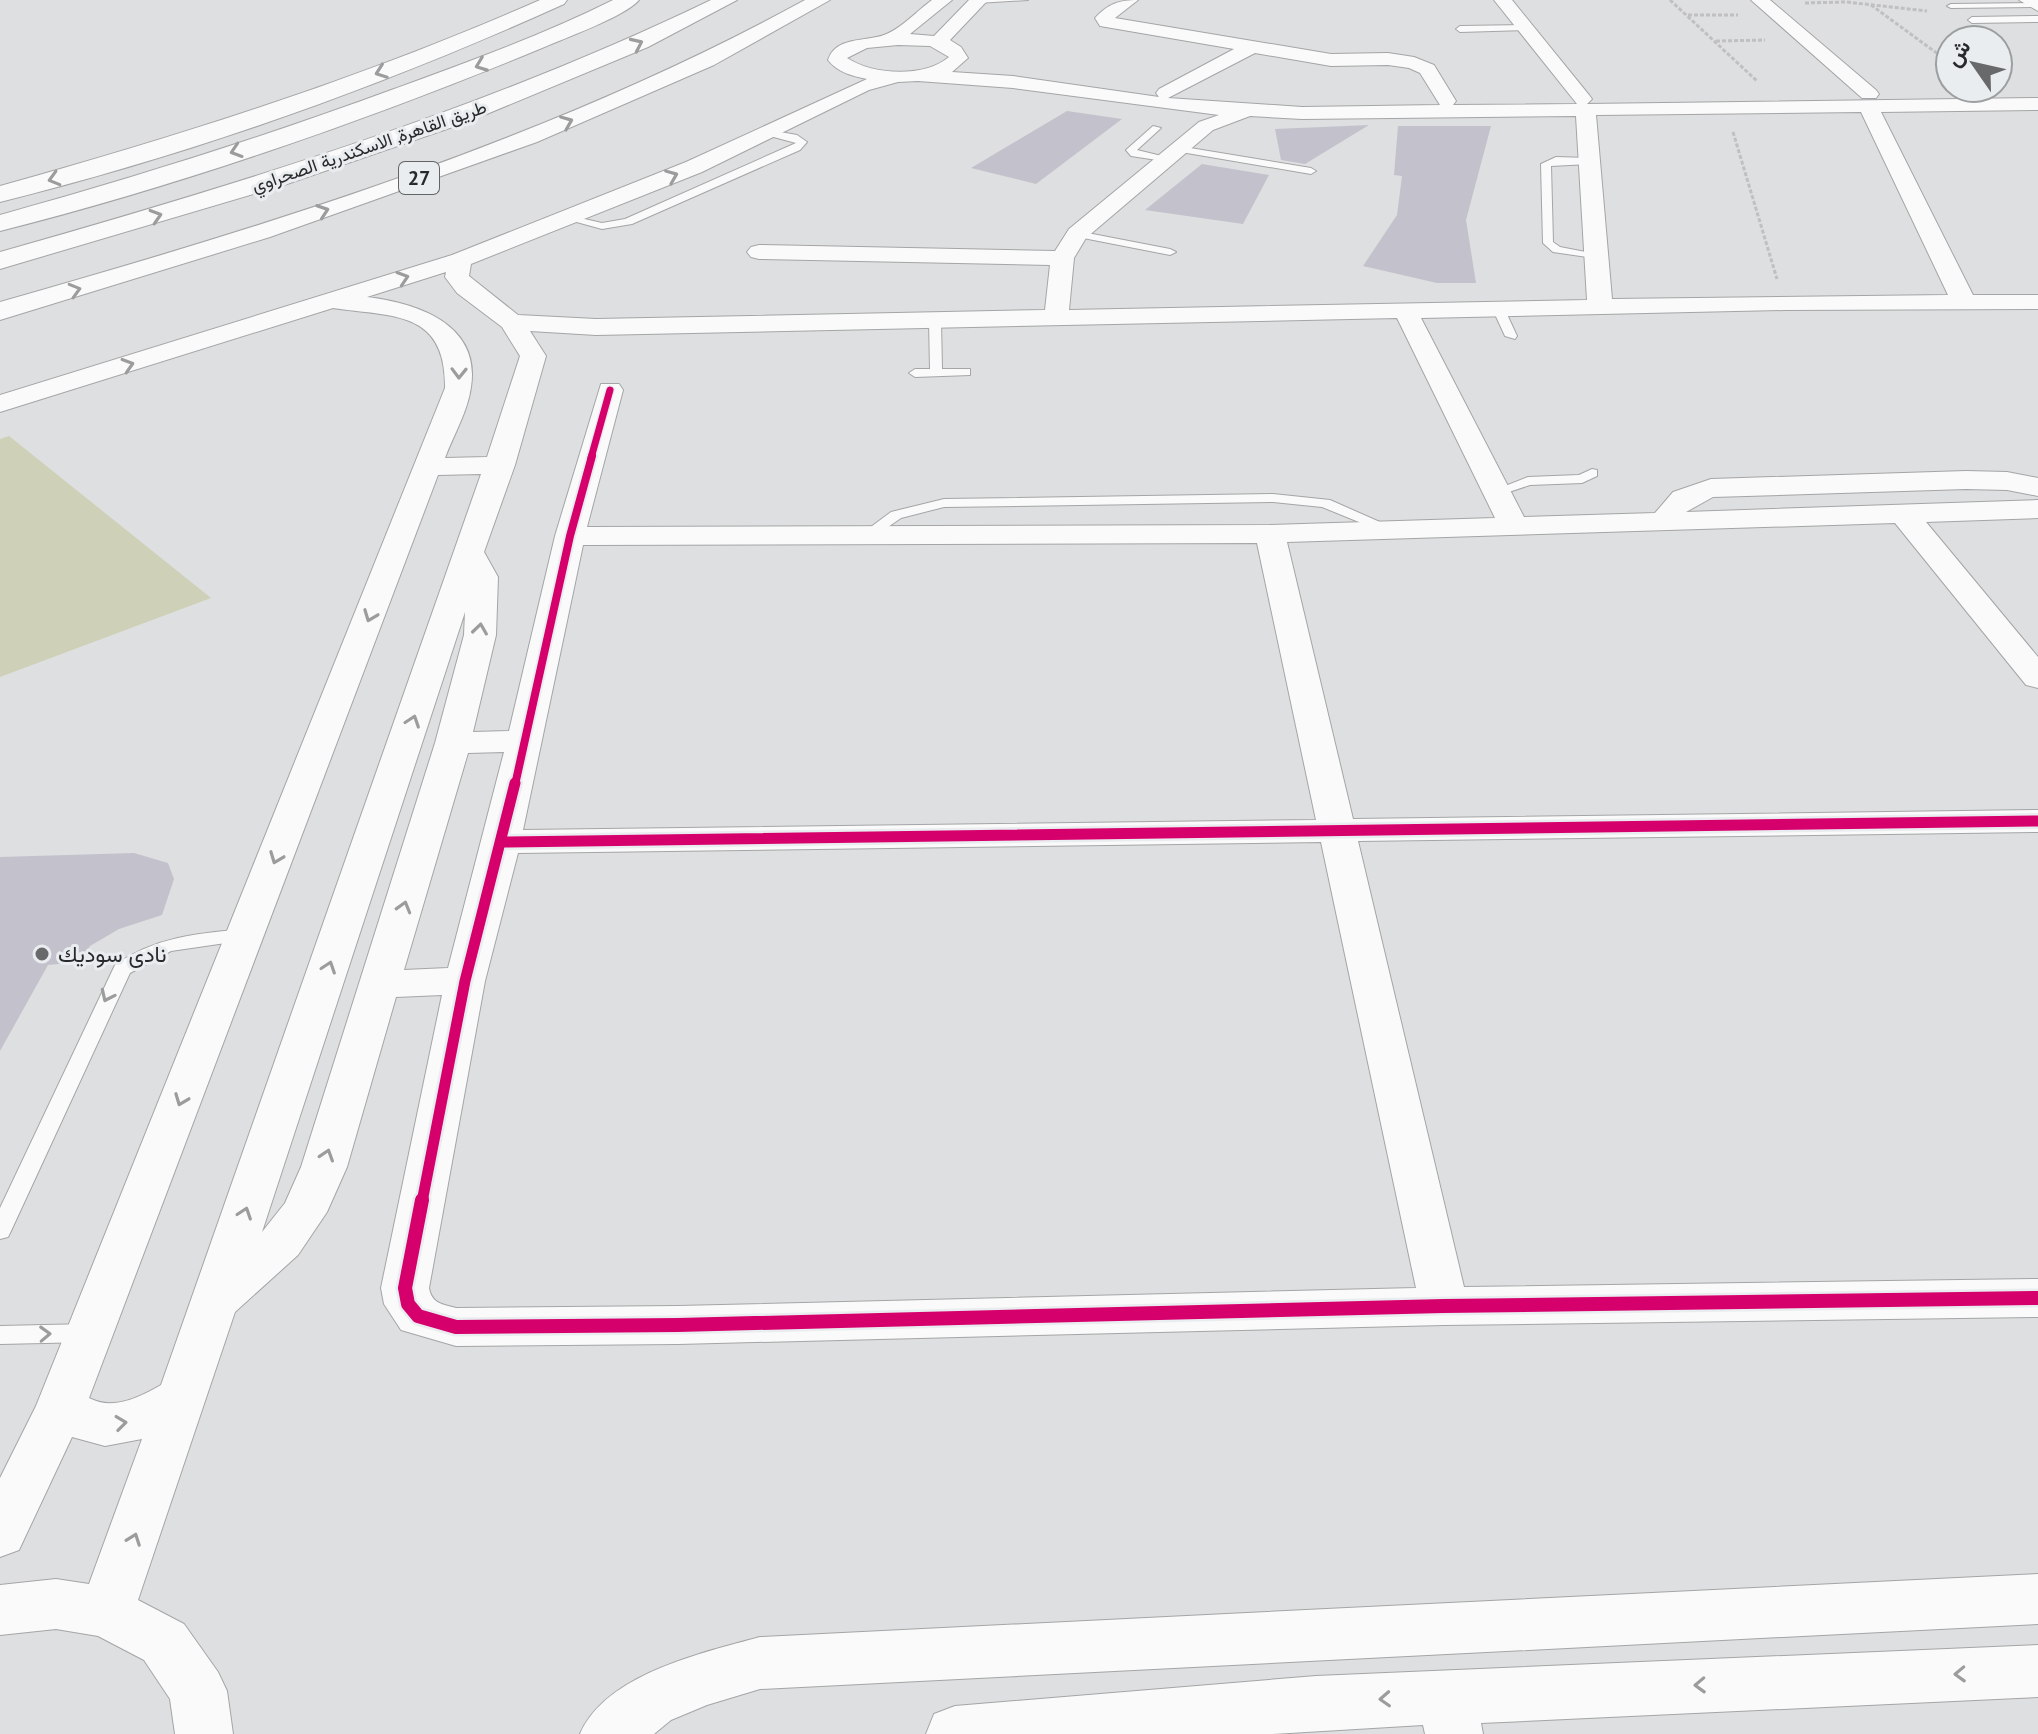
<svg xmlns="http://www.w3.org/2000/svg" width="2038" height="1734" font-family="'PT Sans',Vazirmatn,sans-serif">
  <rect width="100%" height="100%" fill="#dedfe1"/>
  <path fill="#ced1b7" d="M9,436L211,598L0,677V439Z"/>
  <path fill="#c3c1cb" d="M1067,111L1122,119L1036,184L971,168Z
    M1369,125L1305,164L1281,160L1275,129Z
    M1398,126H1491L1466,220L1476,283H1437L1363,266L1397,215L1402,176L1394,175Z
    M1202,164L1269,175L1243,224L1145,210Z
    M134,853L168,863L174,879L162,915L119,929L90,946L79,962L48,965L0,1051V857Z"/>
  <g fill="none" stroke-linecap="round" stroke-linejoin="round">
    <defs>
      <path id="service" d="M974,0H1028L977,3Z
        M2038,3L2036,7L1951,8L1947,6L1951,4Z
        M2038,16V22L1972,23L1968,20L1972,17Z
        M1526,25L1529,30L1460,32L1456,29L1460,26Z
        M1153,126L1161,128L1137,150L1170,158V162L1131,156L1126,150Z
        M769,130L797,135L807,142L800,150L632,224L602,229L562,218L567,215L602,223L625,219L796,143L766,135V131Z
        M1178,146L1311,168L1316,171L1311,174L1175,151L1173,149Z
        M1556,157L1589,158L1594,161L1589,164L1551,166L1553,242L1560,247L1601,255V259L1553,252L1543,243L1541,164Z
        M1077,231L1170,249L1176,252L1170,255L1073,236L1072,234Z
        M1499,306L1505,310L1517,336L1515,339L1505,336L1493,310Z
        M935,318L941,322L942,369H970V375L915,377L909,373L915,369H930L929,322Z
        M1592,469L1597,470V476L1582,483L1530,485L1497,496L1490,492L1528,477L1579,475Z
        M1273,494L1330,500L1398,530L1396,533H1386L1322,507L1273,502L944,507L901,518L872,538L867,539L860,535L891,512L944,499Z
        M246,929L255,935L253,939L171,951L130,973L11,1231L8,1237L0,1239V1208L115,965C155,937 199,933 246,929Z
        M89,1324L97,1326L101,1333L97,1340L89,1342L0,1344V1326Z"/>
      <path id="minor" d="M932,0H952L910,34L934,36L969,0H988L950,40L961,47L968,58L952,72L1013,76L1159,97L1156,93L1159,89L1234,49L1100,26L1095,18C1108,4 1119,0 1138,0L1115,18L1331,54L1388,53L1414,57L1434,65L1456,101L1453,105L1577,104L1494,0H1512L1589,95L1592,99L1587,104L2038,98V110L1881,112L1973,295H2038V309L1785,310L1421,318L1524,517L1655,513L1673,492L1711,479L1966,471L2007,472L2038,478V496L2007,490L1966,489L1713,497L1686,512L2038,500V518L1926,522L2038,657V688L2026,685L1895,523L1287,542L1353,819L2038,810V832L1358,841L1464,1287L2038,1279V1317L1444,1325L678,1344L456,1346L401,1330L384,1304L381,1288L442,995L396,997L347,1167L327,1212L298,1255L235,1312L138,1600L184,1624L218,1672L227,1691L233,1734H175L170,1699L144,1660L98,1636L56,1629L0,1635V1585L56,1579L89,1584L142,1439L105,1446L72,1437L19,1550L0,1557V1478L36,1406L445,388C446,310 393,317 333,308L0,412V395L452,255L686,162L867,79C852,76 837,72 828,60C836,36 865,42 884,35C901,29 918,10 932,0ZM898,45L930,46L949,57C924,78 873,75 847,58L867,48ZM1255,53L1331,66L1388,65L1409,68L1420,73L1440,105L1302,107L1168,98ZM918,81L1013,88L1219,115L1199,122L1069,229L1055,251L759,245L751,247L747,252L751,257L759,259L1050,265L1045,310L596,319L518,315L469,276L471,264L702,172L869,90L898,82ZM1861,112L1948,295L1612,299L1596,115ZM1250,116L1302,119L1576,116L1587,300L1069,310L1074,258L1086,238L1213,130ZM446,272L445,277L457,293L502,327L520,356L487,457L445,458C453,436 468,411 471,387C481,324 417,303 367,297ZM1397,318L1495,518L1270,525L587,527L623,390L619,384H601L555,536L509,731L473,732L496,635L498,577L484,552L515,465L546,356L530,331L596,335ZM481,474L161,1385C140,1397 113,1411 89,1398L438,475ZM1257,543L1316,820L523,830L583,545ZM465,612L464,635L435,743L301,1167L285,1203L262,1232ZM504,752L448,968L404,970L468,753ZM1321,842L1416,1288L678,1306L456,1308C442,1304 432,1304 429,1288L485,981L518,853Z
        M1751,0H1770L1876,90L1879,94L1876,98H1862Z
        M2019,0H2038V11Z
        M2038,1574V1624L760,1689L707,1705L671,1720L654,1734H580C606,1674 702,1653 760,1637Z
        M2038,1645V1697L1481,1723L1483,1734H1425L1423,1725L1273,1734H926L934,1714L955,1706L1316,1676Z"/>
      <path id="primary" d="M540,0H567L564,4C383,86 193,154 0,202V186C184,135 365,77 540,0Z
        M805,0H830L714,65L537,142L270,237L0,320V302C275,224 553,138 805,0Z"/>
      <path id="motorway" d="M613,0H639C626,16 563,39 542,48C371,119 179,186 0,231V215C133,178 264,137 394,89C468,62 543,35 613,0Z
        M711,0H737L648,47L470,121L287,184L0,269V252C243,183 483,110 711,0Z"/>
    </defs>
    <use href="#service" stroke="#a4a5a6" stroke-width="2"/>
    <use href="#minor" stroke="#a4a5a6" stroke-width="2"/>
    <use href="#primary" stroke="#a4a5a6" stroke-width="2"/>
    <use href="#motorway" stroke="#a4a5a6" stroke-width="2"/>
    <path stroke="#c0c0c1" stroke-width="3" stroke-dasharray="4 2" stroke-linecap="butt" d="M1670,0L1757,81
      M1805,3L1846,2L1927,11
      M1871,5L1938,54
      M1688,15H1738
      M1716,41L1765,40
      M1733,132L1777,279"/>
    <use href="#service" fill="#fafafa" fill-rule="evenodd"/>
    <use href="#minor" fill="#fafafa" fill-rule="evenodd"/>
    <use href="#primary" fill="#fafafa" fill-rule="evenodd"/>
    <use href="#motorway" fill="#fafafa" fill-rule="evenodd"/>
    <defs>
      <path id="cycleway-far3" d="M591,458L610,390"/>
      <path id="cycleway-far2" d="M515,785L570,536L592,456"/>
      <path id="cycleway-far1" d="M502,842L2038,821
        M422,1202L465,981L515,783"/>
      <path id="cycleway" d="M422,1200L405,1288L408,1304L418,1316L456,1327L678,1325L1444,1306L2038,1298"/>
    </defs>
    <use href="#cycleway-far3" stroke="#eaedef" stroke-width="10"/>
    <use href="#cycleway-far2" stroke="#eaedef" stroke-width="12"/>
    <use href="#cycleway-far1" stroke="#eaedef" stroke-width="16"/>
    <use href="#cycleway" stroke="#eaedef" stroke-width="19"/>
    <use href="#cycleway-far3" stroke="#d6006c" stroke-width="7"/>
    <use href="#cycleway-far2" stroke="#d6006c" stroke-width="8"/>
    <use href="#cycleway-far1" stroke="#d6006c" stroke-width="11"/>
    <use href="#cycleway" stroke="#d6006c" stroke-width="14"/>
  </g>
  <defs><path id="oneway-chevron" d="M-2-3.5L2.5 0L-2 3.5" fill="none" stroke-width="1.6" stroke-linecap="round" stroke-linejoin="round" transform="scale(2)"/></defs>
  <g stroke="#9c9c9c">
    <use href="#oneway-chevron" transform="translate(637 44) rotate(-25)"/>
    <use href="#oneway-chevron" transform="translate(481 65) rotate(159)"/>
    <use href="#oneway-chevron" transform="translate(381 72) rotate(160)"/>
    <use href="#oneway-chevron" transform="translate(567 122) rotate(-22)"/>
    <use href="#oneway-chevron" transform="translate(236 151) rotate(162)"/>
    <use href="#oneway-chevron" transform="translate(672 176) rotate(-22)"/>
    <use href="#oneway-chevron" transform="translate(54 179) rotate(164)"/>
    <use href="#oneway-chevron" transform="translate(323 211) rotate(-19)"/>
    <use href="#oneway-chevron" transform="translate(156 216) rotate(-17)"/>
    <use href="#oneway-chevron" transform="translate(403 278) rotate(-18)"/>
    <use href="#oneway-chevron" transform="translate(75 290) rotate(-16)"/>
    <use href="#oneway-chevron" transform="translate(128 365) rotate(-17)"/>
    <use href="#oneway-chevron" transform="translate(459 373) rotate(91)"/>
    <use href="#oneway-chevron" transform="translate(370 616) rotate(111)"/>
    <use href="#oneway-chevron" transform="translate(480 629) rotate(-82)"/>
    <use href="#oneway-chevron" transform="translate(413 721) rotate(-71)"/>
    <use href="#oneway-chevron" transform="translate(276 858) rotate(111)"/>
    <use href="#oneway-chevron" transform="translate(404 907) rotate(-74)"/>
    <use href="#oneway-chevron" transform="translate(329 967) rotate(-71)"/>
    <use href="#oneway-chevron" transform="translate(107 996) rotate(115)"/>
    <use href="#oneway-chevron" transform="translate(181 1100) rotate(111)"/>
    <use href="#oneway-chevron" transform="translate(327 1155) rotate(-72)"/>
    <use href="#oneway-chevron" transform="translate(245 1213) rotate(-71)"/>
    <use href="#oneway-chevron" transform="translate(45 1334) rotate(-2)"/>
    <use href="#oneway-chevron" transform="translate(121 1423) rotate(-7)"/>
    <use href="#oneway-chevron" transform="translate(134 1539) rotate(-70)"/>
    <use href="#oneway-chevron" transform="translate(1960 1674) rotate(178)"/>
    <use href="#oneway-chevron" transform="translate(1700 1685) rotate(178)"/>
    <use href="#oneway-chevron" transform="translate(1385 1699) rotate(177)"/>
  </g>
  <circle fill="#68696a" stroke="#eaedef" stroke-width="3" cx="42" cy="954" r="8"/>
  <g text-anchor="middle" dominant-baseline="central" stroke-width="6" stroke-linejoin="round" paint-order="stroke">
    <g font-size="18" fill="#28292a" stroke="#eaedef">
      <text transform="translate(369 146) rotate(-19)">طريق القاهرة, الاسكندرية الصحراوي</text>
    </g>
    <rect fill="#eaedef" stroke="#626465" stroke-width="2" x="399" y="162" width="40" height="32" rx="6"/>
    <g font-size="20" font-weight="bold" fill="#28292a">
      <text x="419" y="178">27</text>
    </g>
    <g font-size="22" fill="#28292a" stroke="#eaedef" text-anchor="start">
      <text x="58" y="954">نادى سوديك</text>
    </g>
  </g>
  <g transform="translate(1974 64) rotate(304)"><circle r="38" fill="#eaedef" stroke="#9c9fa0" stroke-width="2"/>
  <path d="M0-6L14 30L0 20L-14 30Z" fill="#68696a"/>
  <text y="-12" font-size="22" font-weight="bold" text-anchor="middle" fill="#28292a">ش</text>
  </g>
</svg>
